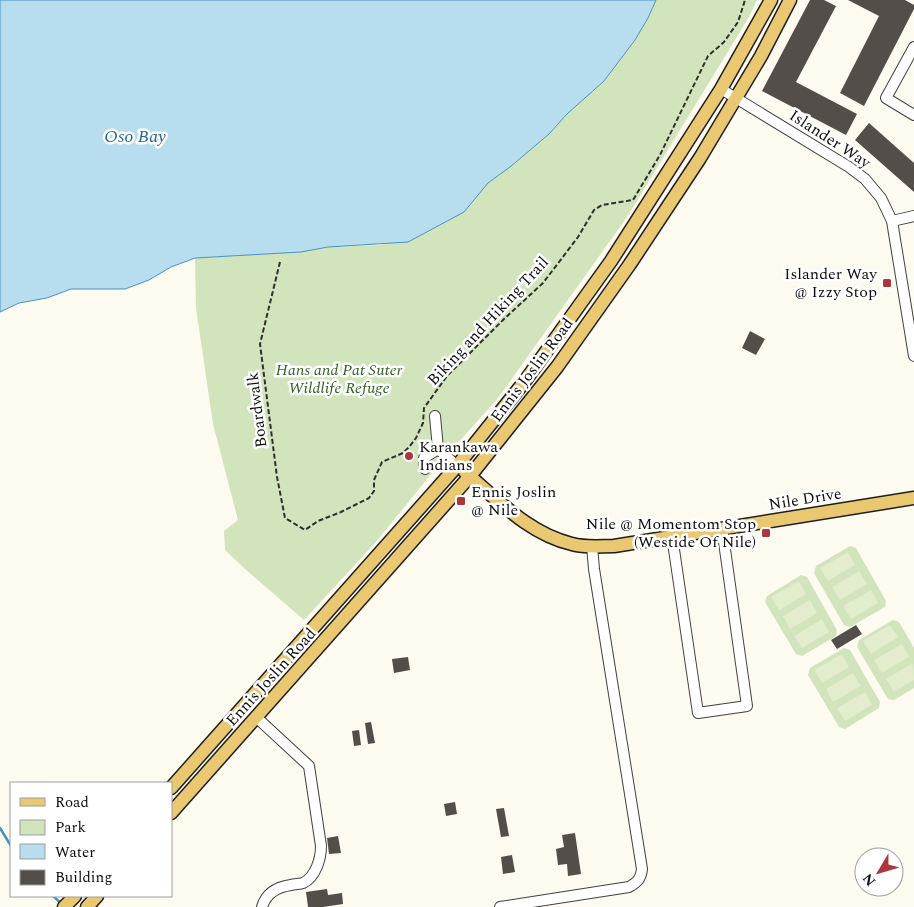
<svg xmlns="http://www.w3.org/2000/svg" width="914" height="907" font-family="Spectral,serif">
  <rect width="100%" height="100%" fill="#fdfaef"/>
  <path fill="#d2e4bc" d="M656,0H757L749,17L627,217L498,398L441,462L375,543L304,620L244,568L225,550L224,531L238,520L213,424L196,308L195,258L301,252L328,247L381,245L464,212L488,183L510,167L549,134L567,114L604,81L648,18Z
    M850,546L856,548L886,601L885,607L850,627L844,625L814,573L816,566Z
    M801,575L807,577L837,630L836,636L802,656L796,654L765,602L767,596Z
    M893,620L899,622L914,648V688L894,700L888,699L857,647L859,640Z
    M844,648L850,650L880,702L879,708L845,729L839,727L808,675L810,668Z"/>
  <path fill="#e3eccd" d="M848,552L855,565L828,581L820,568Z
    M859,571L867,584L840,600L832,587Z
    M799,581L806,594L779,610L771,597Z
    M871,590L878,603L851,619L843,606Z
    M810,600L817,613L790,629L783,616Z
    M822,619L829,632L802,648L794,636Z
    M890,625L898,637L871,654L863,641Z
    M902,644L909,657L882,673L874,660Z
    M842,654L849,667L822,683L814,670Z
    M913,663L914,680L894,692L886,679Z
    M853,673L861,686L833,702L826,689Z
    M865,692L872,705L845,721L837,708Z"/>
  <path fill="#b8ddef" stroke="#4794bf" d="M0,0H656L648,18L635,40L604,81L567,114L549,134L510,167L488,183L464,212L408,242L328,247L301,252L195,258L171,267L149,280L125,289H71L47,298L19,303L0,312Z"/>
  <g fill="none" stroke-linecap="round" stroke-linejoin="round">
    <path stroke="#4794bf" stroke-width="2.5" d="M0,828L11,846
      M53,896L62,904"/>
  </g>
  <path fill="#544e4a" d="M810,0H824L836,6L796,82L857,114L846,135L762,91Z
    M848,0H905L914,5V9L864,106L840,93L879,16Z
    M869,123L914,163V192L855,140Z
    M750,331L765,339L756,355L742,348Z
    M856,625L862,634L837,649L831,640Z
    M408,657L410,670L394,673L392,659Z
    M371,722L375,743L368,744L365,723Z
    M359,730L361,745L354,746L352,731Z
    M455,802L457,814L446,816L444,804Z
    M504,808L509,836L501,837L496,809Z
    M575,833L581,874L568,876L567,864L558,865L556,849L564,847L562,835Z
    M338,836L341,853L329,854L327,838Z
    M512,855L515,872L503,874L501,857Z
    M327,889L328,895L342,893L343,904L323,907H308L306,892Z"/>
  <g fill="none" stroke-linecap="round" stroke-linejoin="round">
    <defs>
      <path id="minor" d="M914,47L886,98L914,115
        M721,89L849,167L865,179L881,198L892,221L914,356
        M892,221L914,216
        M435,416L438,449
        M425,469L424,458L438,449L457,466
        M672,536L698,713L747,706L722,528
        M256,717L309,766L321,846C321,858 316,877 303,883C300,884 294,884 291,885C277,887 266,893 262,907
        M500,907L629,887C638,882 641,878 642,869L594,569L592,546"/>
      <path id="major" d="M465,472C498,500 529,534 572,544C586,548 601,546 614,546L914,498
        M171,788L457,466L525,381L611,261L721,89L771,0
        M171,813L470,476L557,367L630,264L700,158L761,56L790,0
        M64,907L75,896
        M87,907L97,896"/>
    </defs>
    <use href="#minor" stroke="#404040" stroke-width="12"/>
    <use href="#major" stroke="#1e1e1e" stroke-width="15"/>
    <path stroke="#2f2f2f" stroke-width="2" stroke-dasharray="5 2.5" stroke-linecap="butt" d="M280,262L260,344L277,477L285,518L305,530L318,521L341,512L369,498L374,491V480L382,462L403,453L410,446L416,438L423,423L424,408L447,376L504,319L543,283L578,237L594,210L602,205L633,200L660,155L708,56L724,42L738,22L745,0"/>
    <use href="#minor" stroke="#fff" stroke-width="10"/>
    <use href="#major" stroke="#eac872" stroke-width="12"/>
  </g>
  <g fill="#ae343e" stroke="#fff" stroke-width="2">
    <rect x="882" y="278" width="10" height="10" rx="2.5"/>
    <circle cx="409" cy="456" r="5"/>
    <rect x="456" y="496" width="10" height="10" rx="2.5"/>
    <rect x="761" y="528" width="10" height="10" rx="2.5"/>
  </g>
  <g text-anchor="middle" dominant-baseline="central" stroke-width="5" stroke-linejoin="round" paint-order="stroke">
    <g font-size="16" fill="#0d0d0d" stroke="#fff">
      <text transform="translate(830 139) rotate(33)">Islander Way</text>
      <text transform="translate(488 321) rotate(-47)">Biking and Hiking Trail</text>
      <text transform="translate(532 370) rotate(-53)">Ennis Joslin Road</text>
      <text transform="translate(257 410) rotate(-97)">Boardwalk</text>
      <text transform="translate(805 499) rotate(-9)">Nile Drive</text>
      <text transform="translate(271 677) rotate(-48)">Ennis Joslin Road</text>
    </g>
    <g font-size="16" fill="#0d0d0d" stroke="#fff" text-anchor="end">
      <text x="877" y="274">Islander Way<tspan x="877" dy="18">@ Izzy Stop</tspan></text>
      <text x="419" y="447" text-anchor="start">Karankawa<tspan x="419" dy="18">Indians</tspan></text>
      <text x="471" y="492" text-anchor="start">Ennis Joslin<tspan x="471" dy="18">@ Nile</tspan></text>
      <text x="756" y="524">Nile @ Momentom Stop<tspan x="756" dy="18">(Westide Of Nile)</tspan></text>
    </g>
    <g font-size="16" font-style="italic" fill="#325e24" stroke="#fff">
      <text x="339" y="370">Hans and Pat Suter<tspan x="339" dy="18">Wildlife Refuge</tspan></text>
    </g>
    <g font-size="18" font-style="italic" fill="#236692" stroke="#fff">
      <text x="135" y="136">Oso Bay</text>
    </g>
  </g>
  <rect x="10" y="782" width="162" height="115" fill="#ffffff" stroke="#9e9e9e"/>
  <rect x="20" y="798" width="25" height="8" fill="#eac872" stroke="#9e9e9e"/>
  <text x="55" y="807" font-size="15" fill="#0d0d0d">Road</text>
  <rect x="20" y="820" width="25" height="15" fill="#d2e4bc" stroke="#9e9e9e"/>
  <text x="55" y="832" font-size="15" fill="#0d0d0d">Park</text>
  <rect x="20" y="844" width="25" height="15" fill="#b8ddef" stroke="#9e9e9e"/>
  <text x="55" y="857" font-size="15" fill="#0d0d0d">Water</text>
  <rect x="20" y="870" width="25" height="15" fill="#544e4a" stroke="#9e9e9e"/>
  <text x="55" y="882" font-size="15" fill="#0d0d0d">Building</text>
  <g transform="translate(879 872) rotate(232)"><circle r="24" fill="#ffffff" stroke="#9e9e9e"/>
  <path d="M0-4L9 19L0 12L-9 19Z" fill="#ae343e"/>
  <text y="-8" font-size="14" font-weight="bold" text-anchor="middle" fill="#0d0d0d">N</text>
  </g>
</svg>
